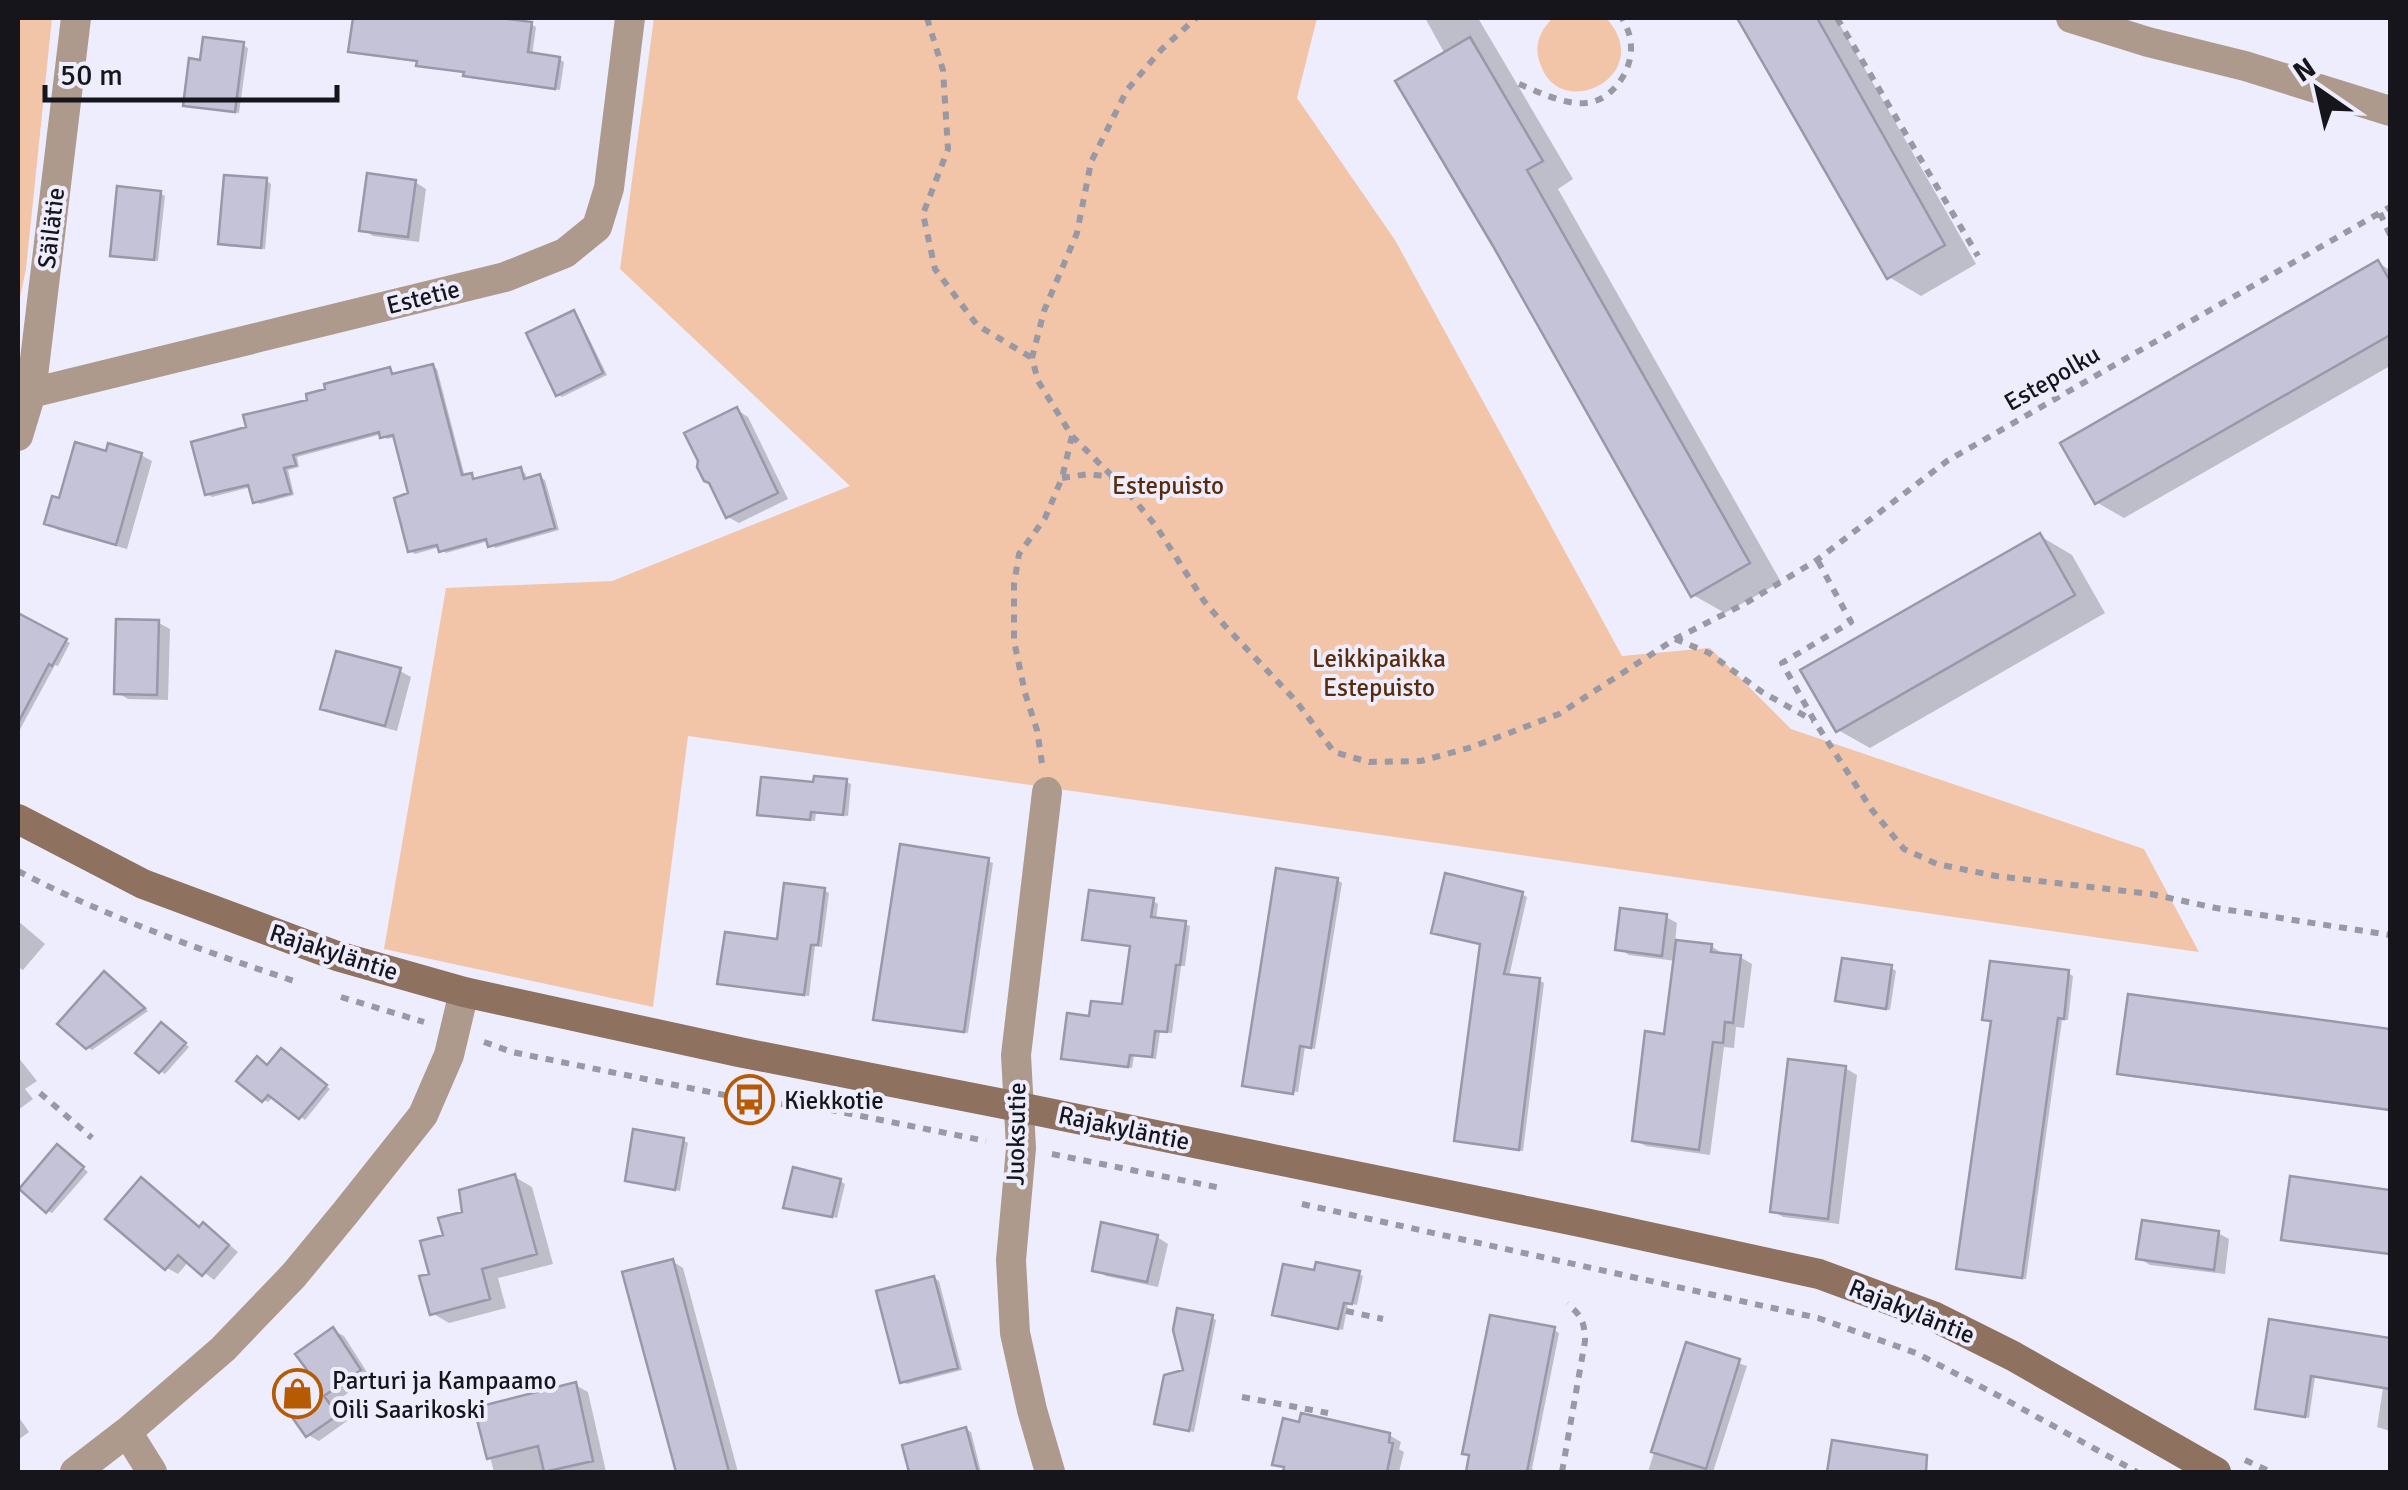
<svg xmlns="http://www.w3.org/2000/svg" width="2408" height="1490" font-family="Signika,sans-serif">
  <rect width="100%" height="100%" fill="#eeedfd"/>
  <path fill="#f2c5a9" d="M18,18H52L26,269L18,307Z
    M654,18H1317L1297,98L1395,240L1622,656L1710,648L1791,729L2144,849L2199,952L688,736L653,1007L384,949L446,588L612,581L850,486L620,269Z
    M1553,18H1606C1659,75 1557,127 1539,60C1534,44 1541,29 1553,18Z"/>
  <path fill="#0003" d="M356,18H482L531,24L536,27L532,56L559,59L564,62L560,90L470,78L466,73L423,67L419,62L356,54L351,51Z
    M1425,18H1478L1573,179L1558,189L1781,582L1725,613L1693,595L1445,54Z
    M1740,18H1836L1976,264L1921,296L1889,277Z
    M243,45L248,48L239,113L190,107L185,104Z
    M267,181L271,184L265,249L225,246L220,243Z
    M415,182L426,189L419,242L373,236L362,229Z
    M160,193L165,196L158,261L118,257L113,254Z
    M2378,263L2390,270V366L2124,518L2096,502Z
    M573,313L578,316L607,375L562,397L557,394Z
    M433,366L437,369L465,477L471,475L477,481L520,470L525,473L528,481L540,477L545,480L559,530L495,548L489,541L446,553L440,547L415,554L410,551L411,495L396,437L387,439L382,434L297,457L299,467L288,470L294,495L260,504L255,501L251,487L212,497L207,494L249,429L389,369L395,375Z
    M737,410L748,417L788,499L739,523L728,517Z
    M108,454L141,455L152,461L127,549L58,530L47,523L61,501Z
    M2040,536L2072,555L2105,613L1870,748L1838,730Z
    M23,618L70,643L58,666L55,665L18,733V628Z
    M159,623L170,629L168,700L128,699L116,692Z
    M400,671L411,677L397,731L334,714L323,707Z
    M846,782L851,784L848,816L816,813L815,821L765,816L760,814L816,785Z
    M988,861L993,863L968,1033L880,1022L875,1019Z
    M1337,880L1342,883L1315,1049L1305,1047L1298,1092L1247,1084Z
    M824,890L829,893L822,947L815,946L809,996L724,985L720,983L779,942Z
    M1522,894L1527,897L1509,977L1539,980L1544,983L1523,1151L1462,1143L1457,1140L1482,945L1439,934Z
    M1153,901L1158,904L1156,920L1185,924L1190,926L1185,966H1181L1172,1033L1160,1032L1156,1059L1134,1056L1132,1068L1068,1060L1064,1058L1092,1019L1124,1007L1133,947L1090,941L1085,939Z
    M1666,917L1677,923L1675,942L1711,946L1722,953V955L1740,957L1752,964L1744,1028L1736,1027L1734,1048L1724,1047L1710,1155L1646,1146L1634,1140L1666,1037L1676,961L1629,955L1618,948Z
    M18,921L45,944L23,970L18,967Z
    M1891,968L1896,971L1890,1010L1842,1003L1837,1000Z
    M2068,973L2073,976L2068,1020H2062L2026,1279L1964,1271L1959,1268L1993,1022L1985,1019Z
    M109,977L148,1011L92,1050L87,1047Z
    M2130,997L2390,1032V1111L2125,1076L2120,1073Z
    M167,1028L189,1047L165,1074L160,1071Z
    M286,1054L330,1089L305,1120L274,1096L268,1102L264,1100L268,1067Z
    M18,1057L37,1081L25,1089L33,1099L18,1110Z
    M1845,1068L1857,1075L1839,1224L1783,1217L1772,1211Z
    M683,1140L688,1143L680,1191L628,1180Z
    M62,1150L88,1172L52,1213L48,1211Z
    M515,1177L532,1187L553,1264L498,1278L506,1308L449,1323L432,1313V1276L464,1214Z
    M840,1181L845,1184L837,1218L786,1207Z
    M152,1187L201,1229L203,1225L214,1232L238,1252L214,1280L189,1261L178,1274L167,1268Z
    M2218,1233L2229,1239L2225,1274L2150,1265L2139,1258Z
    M1157,1237L1168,1244L1158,1287L1106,1276L1095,1269Z
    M672,1261L683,1268L738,1472H697L688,1439Z
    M1316,1273L1359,1274L1363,1276L1357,1305L1348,1303L1343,1330L1280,1317Z
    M934,1278L939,1281L962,1370L907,1384L902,1382Z
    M1212,1318L1216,1320L1194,1432L1161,1425Z
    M2271,1322L2390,1340V1431L2377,1427L2383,1388L2315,1377L2309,1418L2263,1411L2258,1408Z
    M333,1330L344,1336L370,1377L334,1403L347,1421L319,1441L308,1435Z
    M1554,1330L1559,1333L1532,1469L1538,1472H1468L1471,1456Z
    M1687,1346L1747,1366L1713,1472H1648Z
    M575,1385L588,1392L606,1472H494L478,1410Z
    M18,1416L29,1432L18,1440Z
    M966,1429L971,1432L981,1472H917L909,1446Z
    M1389,1435L1401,1442L1399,1449L1404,1452L1399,1472H1285L1286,1470L1275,1463Z"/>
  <path fill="#c5c3d7" stroke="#9997aa" stroke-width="2.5" d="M353,18H500L532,22L528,52L560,57L555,89L463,76L464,72L416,66L417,61L348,52Z
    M1737,18H1817L1945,245L1887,279Z
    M203,37L244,42L235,112L183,106L189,58L200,60Z
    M1470,37L1543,161L1527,170L1750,563L1691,597L1493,246L1395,81Z
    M367,173L416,180L408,237L359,231Z
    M224,175L267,178L261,248L218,244Z
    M117,186L161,191L154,260L110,256Z
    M2378,260L2390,281V335L2095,504L2060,443Z
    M574,310L603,373L556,396L526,333Z
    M433,364L462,475L472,473L473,479L521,467L524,479L540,474L555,528L488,547L486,539L439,552L437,545L408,552L394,498L408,493L393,435L380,438L379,432L293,455L296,465L284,468L291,493L253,503L248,485L205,495L191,442L246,427L243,415L307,400L306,394L325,389L324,384L390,367L392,374Z
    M737,407L778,493L726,518L709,483L704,481L697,467L698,461L684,433Z
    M75,442L106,451L108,443L142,453L116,545L44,524L52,496L59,498Z
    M2040,533L2075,595L1836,732L1800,670Z
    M18,613L67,639L52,666L49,664L18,723Z
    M116,619L159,620L157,695L114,694Z
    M336,651L401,668L385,726L320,709Z
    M814,776L847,779L843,815L811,812L810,820L757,815L761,777L813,782Z
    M900,844L989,858L964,1032L873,1020Z
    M1276,868L1338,878L1311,1048L1300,1046L1293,1094L1242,1086Z
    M1445,873L1523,892L1504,974L1540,978L1519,1150L1454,1141L1480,944L1431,933Z
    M784,883L825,888L818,945H811L804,995L717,984L725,932L777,939Z
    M1089,890L1154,898L1151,917L1186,921L1180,965H1176L1167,1032L1155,1031L1152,1057L1130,1055L1128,1067L1061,1059L1067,1013L1089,1016L1091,1001L1122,1004L1130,946L1082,940Z
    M1620,908L1667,914L1662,956L1615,950Z
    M1676,940L1712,944L1711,952L1741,955L1733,1023L1725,1022L1723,1043L1713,1042L1699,1150L1632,1141L1645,1031L1664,1034Z
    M1842,958L1892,965L1886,1009L1835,1001Z
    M1990,961L2069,970L2064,1019L2058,1018L2022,1278L1956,1269L1991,1021L1982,1020Z
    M104,971L145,1008L86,1049L57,1024Z
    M2128,994L2390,1029V1110L2117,1074Z
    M161,1022L186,1043L159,1073L135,1053Z
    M281,1048L327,1085L299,1119L268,1095L262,1102L236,1081L257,1056L267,1065Z
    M1788,1059L1846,1066L1828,1219L1770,1212Z
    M633,1129L684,1138L675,1190L625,1181Z
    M57,1144L84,1167L46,1213L19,1189Z
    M793,1167L841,1179L832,1217L783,1208Z
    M515,1174L537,1254L482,1269L490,1299L430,1315L419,1276L429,1274L420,1241L443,1235L438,1218L462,1212L459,1190Z
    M2290,1176L2390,1190V1254L2281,1240Z
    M141,1177L199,1227L203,1222L229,1245L202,1276L178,1255L165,1270L105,1219Z
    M2142,1220L2219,1231L2214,1270L2136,1259Z
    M1101,1222L1158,1235L1147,1282L1092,1271Z
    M673,1259L729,1472H676L622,1272Z
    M1316,1262L1360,1271L1352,1304L1344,1303L1338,1329L1272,1315L1283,1264L1314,1270Z
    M934,1276L958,1368L900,1383L876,1291Z
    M1177,1308L1213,1315L1189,1431L1154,1424L1164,1375L1183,1370L1173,1330Z
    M1490,1315L1555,1327L1527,1472H1466L1469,1455L1462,1454Z
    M2269,1319L2390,1338V1389L2311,1376L2305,1417L2255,1409Z
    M333,1327L361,1370L324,1396L338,1415L306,1437L275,1393L307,1370L295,1354Z
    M1686,1342L1740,1359L1706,1469L1651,1452Z
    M576,1382L593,1461L544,1472L538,1446L487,1459L474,1408Z
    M1301,1413L1390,1433L1389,1442L1393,1443L1387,1472H1283L1284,1467L1272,1465L1283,1418L1299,1422Z
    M966,1427L978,1472H909L902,1445Z
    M1832,1440L1927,1455L1926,1472H1827Z"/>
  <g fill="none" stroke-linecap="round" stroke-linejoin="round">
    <path stroke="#9998a5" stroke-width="6" stroke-dasharray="8 8" stroke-linecap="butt" d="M927,18L943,70L948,149L923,214L935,269L977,325L1032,358
      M1837,18L1978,256
      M1519,84C1539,92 1564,105 1586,103C1612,101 1632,71 1631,47C1631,36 1627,27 1622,18
      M2380,213L2390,235
      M1072,436L1126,490L1156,526L1204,601L1225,626L1296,701L1334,752L1369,762L1421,761L1472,747L1559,714L1675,639L1746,603L1817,560L1947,461L2390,207
      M1062,478L1089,474L1110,477
      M1818,561L1851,622L1782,663L1815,722L1872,810L1904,849L1937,864L1996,876L2151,894L2216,908L2390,935
      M1675,639L1709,653L1762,692L1814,721
      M1042,763L1037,730L1025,693L1014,641V584L1019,554L1045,518L1062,478L1072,436L1038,381L1032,358L1044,311L1077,233L1091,162L1127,90L1161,50L1196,18
      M18,871C108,918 204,951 300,983
      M341,997L424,1022
      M484,1042L512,1052L749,1100L831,1110L986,1141
      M40,1093L92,1138
      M1052,1154L1221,1188
      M1302,1204L1818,1318L1916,1353L1999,1396L2137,1472
      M1346,1311L1383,1319
      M1242,1397L1328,1413
      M2245,1460L2271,1472
      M1562,1472L1585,1341C1585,1323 1581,1314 1567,1304"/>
    <path stroke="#ae9a8d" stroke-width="30" d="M2071,18L2148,42L2245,66L2390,111
      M31,393L505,277L565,253L597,227L609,188L630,18
      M18,436L31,393L76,18
      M1047,792L1016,1055L1021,1148L1011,1260L1015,1333L1032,1410L1050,1472
      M127,1432L152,1472
      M75,1472L127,1432L223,1349L294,1275L346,1212L423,1115L449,1055L464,992"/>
    <path stroke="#8e715f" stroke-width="30" d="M18,819L143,884L337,956L464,992L739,1052L1019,1107L1585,1223L1819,1274L1933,1316L2013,1356L2216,1472"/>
  </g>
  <defs>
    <symbol id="bus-ring" viewBox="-11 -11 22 22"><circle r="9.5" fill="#eeedfd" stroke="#b75a04" stroke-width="1.5"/><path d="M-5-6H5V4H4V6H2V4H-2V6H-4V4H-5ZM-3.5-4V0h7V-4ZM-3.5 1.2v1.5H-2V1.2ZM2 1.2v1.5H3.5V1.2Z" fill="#b75a04"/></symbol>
    <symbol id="shop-ring" viewBox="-11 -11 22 22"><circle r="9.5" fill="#eeedfd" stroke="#b75a04" stroke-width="1.5"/><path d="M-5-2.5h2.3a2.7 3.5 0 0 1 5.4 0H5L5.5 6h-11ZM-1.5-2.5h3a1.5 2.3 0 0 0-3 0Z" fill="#b75a04"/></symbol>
  </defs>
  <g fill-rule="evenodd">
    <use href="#bus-ring" x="722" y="1072" width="55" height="55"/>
    <use href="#shop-ring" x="270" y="1366" width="55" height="55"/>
  </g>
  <g text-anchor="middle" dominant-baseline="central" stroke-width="8" stroke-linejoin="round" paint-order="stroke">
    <g font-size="25" fill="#16151c" stroke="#eeedfd">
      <text transform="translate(51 228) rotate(-83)">Säilätie</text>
      <text transform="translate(423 297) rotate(-14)">Estetie</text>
      <text transform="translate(2052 378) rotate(-30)">Estepolku</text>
      <text transform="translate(334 952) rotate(18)">Rajakyläntie</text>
      <text transform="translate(1124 1128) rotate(12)">Rajakyläntie</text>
      <text transform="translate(1016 1134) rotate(-89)">Juoksutie</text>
      <text transform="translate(1912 1311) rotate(22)">Rajakyläntie</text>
    </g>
    <g font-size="25" fill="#582c0b" stroke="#eeedfd">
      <text x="1168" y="485">Estepuisto</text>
      <text x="1379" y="658">Leikkipaikka<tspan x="1379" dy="29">Estepuisto</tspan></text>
    </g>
    <g font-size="25" fill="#16151c" stroke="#eeedfd" text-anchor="start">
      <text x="784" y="1100">Kiekkotie</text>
      <text x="332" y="1380">Parturi ja Kampaamo<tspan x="332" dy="29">Oili Saarikoski</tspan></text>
    </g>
  </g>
  <rect width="2408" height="1490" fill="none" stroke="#16151c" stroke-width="40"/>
  <g transform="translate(2318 90) rotate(326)" stroke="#eeedfd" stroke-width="8" paint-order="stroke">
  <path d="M0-8L18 38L0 25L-18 38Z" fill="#16151c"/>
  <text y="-15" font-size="28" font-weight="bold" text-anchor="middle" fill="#16151c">N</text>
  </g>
  <path d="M45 85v15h292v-15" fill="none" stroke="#16151c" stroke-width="5"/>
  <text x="60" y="85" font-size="30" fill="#16151c" stroke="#eeedfd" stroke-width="8" paint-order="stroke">50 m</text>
</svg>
